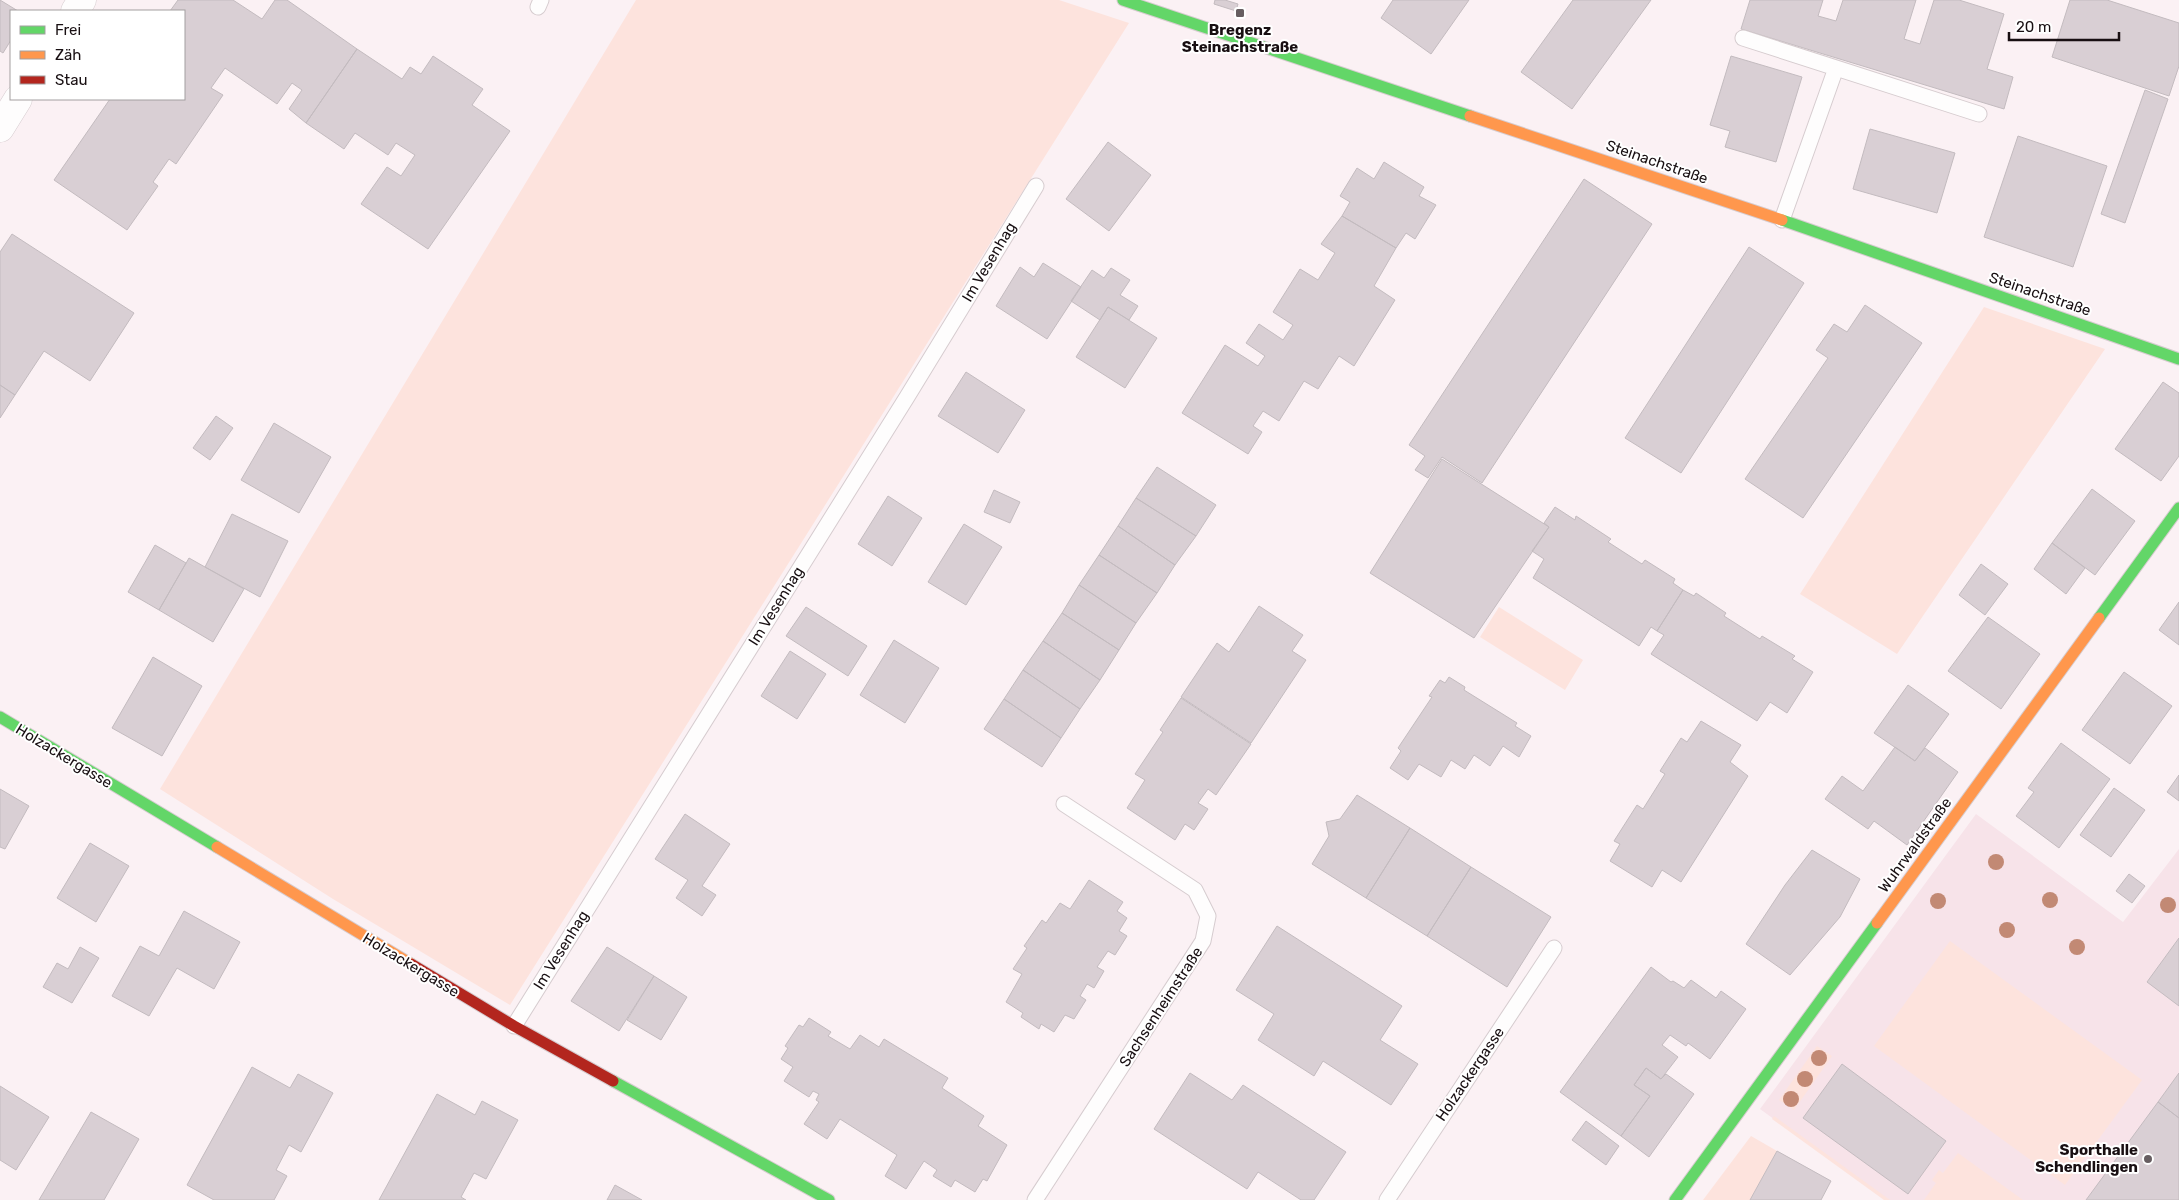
<svg xmlns="http://www.w3.org/2000/svg" width="2179" height="1200" font-family="Rubik,sans-serif">
  <rect width="100%" height="100%" fill="#fbf1f4"/>
  <path fill="#f7e3e9" d="M1976,814L2123,922L2179,849V1200H1886L1760,1109Z"/>
  <path fill="#fde3dd" d="M636,0H1059L1129,23L510,1005L333,899L160,789Z
    M1984,307L2105,349L1897,654L1800,594Z
    M1499,607L1583,660L1565,690L1480,637Z
    M1950,941L2142,1080L2065,1185L1874,1046Z
    M1817,1046L1832,1056L1794,1110L1779,1100Z
    M1774,1116L1890,1200H1884L1772,1119Z
    M1751,1136L1777,1151L1750,1200H1703Z
    M1958,1153L2023,1200H1924L1936,1183L1932,1180L1939,1170L1943,1173Z"/>
  <path fill="#d9cfd4" stroke="#c3bbbf" d="M0,0L18,11H11V40L3,53L0,51Z
    M178,0H233L262,19L275,0H287L357,49L306,123L289,109L302,90L292,83L277,104L225,68L211,88L223,95L176,164L169,159L153,182L158,186L127,230L54,180L110,99H184V11H170Z
    M1215,0H1225L1238,4L1236,11L1214,4Z
    M1393,0H1469L1431,54L1381,18Z
    M1573,0H1651L1572,109L1521,72Z
    M1750,0H1823L1818,16L1836,21L1843,0H1916L1904,39L1920,44L1934,0H1959L2004,14L1987,69L2013,77L2004,109L1741,29Z
    M2070,0H2107L2179,23V66L2169,96L2052,57Z
    M357,49L402,79L410,67L421,74L433,56L483,89L472,105L510,131L428,249L361,204L387,167L401,176L415,155L396,143L388,155L355,133L344,149L306,123Z
    M1731,56L1802,77L1776,162L1725,147L1730,131L1710,125Z
    M2145,90L2168,99L2125,223L2101,214Z
    M1870,129L1955,153L1937,213L1853,189Z
    M2018,136L2107,166L2073,267L1984,237Z
    M1108,142L1151,175L1109,231L1066,199Z
    M1384,162L1424,187L1419,196L1436,205L1415,239L1406,233L1396,248L1342,216L1350,202L1340,196L1357,168L1374,179Z
    M1584,179L1652,224L1482,483L1442,457L1428,478L1415,470L1425,456L1409,445Z
    M1342,216L1396,248L1374,286L1395,300L1354,366L1339,356L1318,389L1304,381L1279,421L1263,411L1253,426L1262,432L1248,454L1182,413L1225,345L1258,366L1265,356L1246,343L1259,324L1283,340L1293,325L1273,312L1300,269L1318,280L1335,253L1321,244Z
    M12,234L134,313L90,381L44,351L15,395L0,385V252Z
    M1749,247L1804,283L1681,473L1625,438Z
    M1043,263L1081,287L1047,339L996,306L1020,267L1034,277Z
    M1111,268L1130,280L1120,295L1138,306L1129,320L1108,307L1100,320L1071,301L1092,270L1104,278Z
    M1865,305L1922,343L1803,518L1745,479L1828,358L1816,350L1834,324L1847,332Z
    M1108,307L1157,338L1125,388L1076,357Z
    M966,372L1025,410L998,453L938,416Z
    M2163,382L2179,393V456L2161,481L2115,449Z
    M0,385L15,395L0,418Z
    M216,416L233,428L210,460L193,448Z
    M274,423L331,457L299,513L241,480Z
    M1442,459L1549,527L1474,638L1370,573Z
    M1157,467L1216,505L1196,536L1136,498Z
    M2092,489L2135,521L2095,575L2052,543Z
    M994,490L1020,502L1010,523L984,512Z
    M888,496L922,518L892,566L858,544Z
    M1136,498L1196,536L1175,565L1118,526Z
    M1555,507L1575,520L1576,516L1611,539L1608,542L1642,564L1645,560L1675,579L1673,583L1683,590L1657,631L1651,627L1639,646L1533,578L1544,559L1532,551L1549,527L1544,523Z
    M232,514L288,541L260,597L205,567Z
    M964,524L1002,547L966,605L928,582Z
    M1118,526L1175,565L1157,593L1099,555Z
    M2052,543L2085,568L2066,594L2034,569Z
    M155,545L186,563L159,610L128,592Z
    M1099,555L1157,593L1136,623L1079,585Z
    M189,558L244,589L213,642L159,610Z
    M1981,564L2008,584L1985,615L1959,595Z
    M1079,585L1136,623L1119,650L1062,613Z
    M1683,590L1694,596L1696,593L1726,613L1724,616L1760,639L1762,636L1795,656L1792,659L1813,672L1787,713L1770,702L1757,721L1651,654L1664,635L1657,631Z
    M2179,602V645L2159,630Z
    M1259,606L1303,635L1292,651L1306,660L1251,743L1181,697L1217,643L1229,652Z
    M806,607L867,646L848,676L786,636Z
    M1062,613L1119,650L1100,680L1043,641Z
    M1988,617L2040,654L2001,709L1948,671Z
    M894,640L939,668L905,723L860,695Z
    M1043,641L1100,680L1080,709L1023,670Z
    M790,651L826,674L797,719L761,696Z
    M153,657L202,686L162,756L112,728Z
    M1023,670L1080,709L1061,738L1004,699Z
    M2124,672L2172,706L2130,764L2082,730Z
    M1449,677L1465,687L1464,690L1517,723L1515,726L1531,736L1519,757L1503,746L1490,766L1474,755L1465,769L1451,760L1441,777L1419,764L1408,780L1390,768L1401,751L1398,748L1432,697L1429,696L1440,680L1445,683Z
    M1908,685L1949,714L1915,761L1874,733Z
    M1181,698L1251,744L1216,795L1208,789L1198,803L1208,809L1194,830L1185,824L1175,840L1127,808L1145,780L1135,774L1163,732L1160,730Z
    M1004,699L1061,738L1042,767L984,729Z
    M1701,721L1741,745L1730,762L1748,776L1681,882L1662,870L1652,887L1610,861L1620,844L1614,841L1637,805L1643,809L1665,774L1660,771L1681,738L1687,742Z
    M2061,743L2110,779L2059,848L2016,816L2034,792L2028,788Z
    M1895,747L1915,761L1925,748L1958,772L1907,845L1874,821L1868,829L1825,799L1842,776L1863,791Z
    M2179,775V801L2167,792Z
    M2114,788L2145,810L2111,857L2080,835Z
    M0,789L29,806L5,849L0,847Z
    M1357,795L1410,828L1366,898L1312,864L1329,836L1326,822L1340,819Z
    M685,814L730,844L702,886L716,895L702,916L676,898L688,880L655,859Z
    M1410,828L1471,867L1427,936L1366,898Z
    M90,843L129,866L96,922L57,898Z
    M1812,850L1860,879L1840,917L1790,975L1746,944L1785,885Z
    M1471,867L1551,917L1507,987L1427,936Z
    M2129,874L2145,886L2132,903L2116,891Z
    M1089,880L1123,902L1117,911L1127,918L1119,931L1127,936L1115,955L1108,951L1097,967L1104,971L1094,988L1087,984L1080,996L1086,1000L1074,1019L1065,1015L1054,1032L1041,1024L1039,1029L1021,1017L1023,1013L1006,1002L1022,974L1013,969L1027,948L1024,946L1042,920L1046,923L1060,903L1070,909Z
    M184,911L240,942L214,989L177,968L149,1016L112,996L140,946L159,956Z
    M1277,926L1402,1006L1380,1040L1418,1064L1391,1105L1323,1061L1314,1076L1258,1040L1274,1014L1236,990Z
    M2179,938V1006L2147,982Z
    M80,947L99,958L72,1003L43,987L57,963L68,969Z
    M607,947L654,976L619,1031L571,1001Z
    M1651,967L1671,982L1673,981L1684,988L1691,980L1716,998L1721,991L1746,1009L1710,1059L1688,1043L1686,1046L1670,1035L1662,1045L1678,1057L1661,1079L1646,1068L1634,1085L1650,1096L1621,1136L1560,1092Z
    M654,976L687,997L661,1040L627,1020Z
    M809,1018L831,1032L828,1036L850,1049L860,1035L879,1047L884,1039L948,1078L942,1088L984,1116L978,1126L1007,1145L987,1181L983,1179L975,1192L955,1180L951,1187L933,1176L937,1170L924,1161L906,1189L885,1176L897,1155L840,1119L827,1139L804,1124L819,1102L816,1100L819,1094L813,1091L809,1097L784,1081L793,1067L781,1059L788,1048L785,1046L799,1025L803,1027Z
    M1842,1064L1946,1141L1908,1194L1803,1118Z
    M252,1067L290,1088L298,1074L333,1093L301,1152L289,1145L276,1170L287,1176L274,1200H214L187,1185Z
    M1646,1068L1661,1079L1666,1074L1694,1094L1649,1157L1621,1136L1650,1096L1634,1085Z
    M1190,1073L1232,1100L1243,1085L1346,1152L1314,1200H1301L1258,1172L1247,1189L1154,1129Z
    M2179,1073V1118L2158,1102Z
    M0,1086L49,1117L16,1170L0,1160Z
    M437,1094L475,1115L482,1101L518,1120L486,1179L474,1173L461,1197L466,1200H379Z
    M2158,1102L2179,1118V1200H2086Z
    M91,1112L139,1139L104,1200H39Z
    M1586,1121L1619,1146L1606,1165L1572,1140Z
    M1777,1151L1831,1181L1821,1200H1750Z
    M615,1185L642,1200H607Z"/>
  <g fill="none" stroke-linecap="round" stroke-linejoin="round">
    <defs>
      <path id="lane" d="M538,7L541,0
        M1743,38L1979,114
        M1782,220L1836,68
        M514,1026L907,397L1036,186
        M1035,1200L1203,941L1208,916L1195,890L1064,804
        M1387,1200L1554,948"/>
      <path id="street" d="M75,11L82,0
        M0,128L18,99"/>
      <path id="fast" d="M1123,0L1470,116
        M1782,220L2179,359
        M2099,618L2179,508
        M0,717L217,847
        M613,1081L829,1200
        M1675,1200L1877,923"/>
      <path id="slow" d="M1470,116L1782,220
        M217,847L411,964
        M1877,923L2099,618"/>
      <path id="jam" d="M411,964L514,1026L613,1081"/>
    </defs>
    <use href="#lane" stroke="#d6cccf" stroke-width="17"/>
    <use href="#street" stroke="#d6cccf" stroke-width="29"/>
    <use href="#fast" stroke="#d6cccf" stroke-width="13"/>
    <use href="#slow" stroke="#d6cccf" stroke-width="13"/>
    <use href="#jam" stroke="#d6cccf" stroke-width="13"/>
    <use href="#lane" stroke="#fefdfd" stroke-width="15"/>
    <use href="#street" stroke="#fefdfd" stroke-width="28"/>
    <use href="#fast" stroke="#63d668" stroke-width="11"/>
    <use href="#slow" stroke="#ff974d" stroke-width="11"/>
    <use href="#jam" stroke="#b3261e" stroke-width="11"/>
  </g>
  <g fill="#c28974">
    <circle cx="1996" cy="862" r="8"/>
    <circle cx="2050" cy="900" r="8"/>
    <circle cx="1938" cy="901" r="8"/>
    <circle cx="2168" cy="905" r="8"/>
    <circle cx="2007" cy="930" r="8"/>
    <circle cx="2077" cy="947" r="8"/>
    <circle cx="1819" cy="1058" r="8"/>
    <circle cx="1805" cy="1079" r="8"/>
    <circle cx="1791" cy="1099" r="8"/>
  </g>
  <g fill="#675e61" stroke="#fff" stroke-width="2">
    <rect x="1235" y="8" width="10" height="10" rx="2.5"/>
    <circle cx="2148" cy="1159" r="5"/>
  </g>
  <g text-anchor="middle" dominant-baseline="central" stroke-width="4" stroke-linejoin="round" paint-order="stroke">
    <g font-size="15" font-weight="bold" fill="#180f12" stroke="#fff">
      <text x="1240" y="30">Bregenz<tspan x="1240" dy="17">Steinachstraße</tspan></text>
      <text x="2138" y="1150" text-anchor="end">Sporthalle<tspan x="2138" dy="17">Schendlingen</tspan></text>
    </g>
    <g font-size="15" fill="#180f12" stroke="#fff">
      <text transform="translate(1657 162) rotate(19)">Steinachstraße</text>
      <text transform="translate(989 262) rotate(-59)">Im Vesenhag</text>
      <text transform="translate(2040 294) rotate(19)">Steinachstraße</text>
      <text transform="translate(776 606) rotate(-58)">Im Vesenhag</text>
      <text transform="translate(64 756) rotate(31)">Holzackergasse</text>
      <text transform="translate(1915 845) rotate(-54)">Wuhrwaldstraße</text>
      <text transform="translate(561 950) rotate(-58)">Im Vesenhag</text>
      <text transform="translate(411 965) rotate(31)">Holzackergasse</text>
      <text transform="translate(1161 1007) rotate(-57)">Sachsenheimstraße</text>
      <text transform="translate(1470 1074) rotate(-56)">Holzackergasse</text>
    </g>
  </g>
  <rect x="10" y="10" width="175" height="90" fill="#ffffff" stroke="#a39fa0"/>
  <rect x="20" y="26" width="25" height="8" fill="#63d668" stroke="#a39fa0"/>
  <text x="55" y="35" font-size="15" fill="#180f12">Frei</text>
  <rect x="20" y="51" width="25" height="8" fill="#ff974d" stroke="#a39fa0"/>
  <text x="55" y="60" font-size="15" fill="#180f12">Zäh</text>
  <rect x="20" y="76" width="25" height="8" fill="#b3261e" stroke="#a39fa0"/>
  <text x="55" y="85" font-size="15" fill="#180f12">Stau</text>
  <path d="M2009 32v8h110v-8" fill="none" stroke="#180f12" stroke-width="2.5"/>
  <text x="2016" y="32" font-size="15" fill="#180f12" stroke="#ffffff" stroke-width="4" paint-order="stroke">20 m</text>
</svg>
